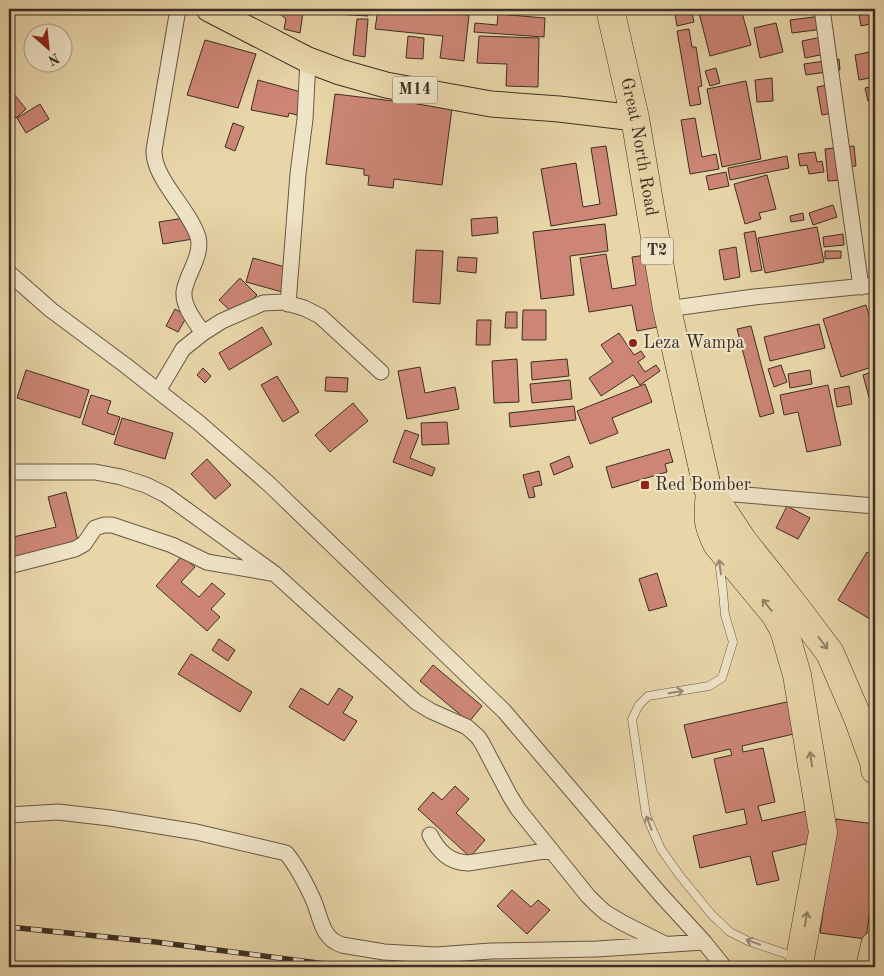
<svg xmlns="http://www.w3.org/2000/svg" width="884" height="976" font-family="'Old Standard TT',serif">
  <rect width="100%" height="100%" fill="#e8d6a9"/>
  <filter id="stains"><feTurbulence type="fractalNoise" baseFrequency=".004" numOctaves="4"/><feColorMatrix values="0 0 0 0 .2 0 0 0 0 .09 0 0 0 0 .02 0 0 0 .5 -.17"/></filter>
  <radialGradient id="worn" r=".72"><stop offset=".6" stop-color="#630" stop-opacity="0"/><stop offset="1" stop-color="#630" stop-opacity=".3"/></radialGradient>
  <path fill="#cd8675" stroke="#3c2e25" d="M276,9H368V16L303,12L300,33L284,29L286,19L276,11Z
    M378,9H410L469,15L464,61L440,58L443,36L375,29Z
    M514,9H537V11L514,12Z
    M674,9H691L694,22L677,26Z
    M698,9H741L751,45L710,56Z
    M858,9H875V23L861,26Z
    M498,14L545,18L544,37L474,32L475,23L497,25Z
    M829,15L831,28L792,33L790,20Z
    M357,19H368L365,57L353,55Z
    M776,23L783,52L760,58L754,28Z
    M689,29L692,47H696L702,86L698,87L701,104L690,106L677,31Z
    M408,36L424,38L423,59L406,58Z
    M479,36L539,38L538,87L506,86L507,64L477,63Z
    M827,36L830,53L805,58L802,41Z
    M205,40L256,54L238,108L187,95Z
    M875,51V77L859,80L855,55Z
    M839,59L840,70L806,75L804,64Z
    M716,68L720,83L710,86L705,71Z
    M772,78L773,101L757,102L755,80Z
    M258,80L301,92L297,115L289,113L288,117L251,110Z
    M746,81L761,159L722,167L707,89Z
    M838,83L843,111L822,115L817,87Z
    M875,86V99L868,101L865,88Z
    M9,88L26,109L16,118L9,108Z
    M335,94L452,108L442,185L394,179L393,188L368,185L369,176L364,175V169L326,164Z
    M40,104L49,119L26,133L17,118Z
    M695,118L702,157L716,154L719,169L690,174L681,120Z
    M233,123L244,127L235,151L225,147Z
    M606,146L617,215L551,226L541,169L576,163L583,207L600,204L591,148Z
    M854,146L856,166L842,167L843,180L828,181L825,149Z
    M815,152L817,162L822,161L824,172L809,174L807,165L800,166L798,154Z
    M787,156L789,168L730,180L728,168Z
    M726,172L729,186L709,190L706,176Z
    M767,175L776,209L759,213L761,219L745,224L734,184Z
    M833,205L837,217L813,225L809,213Z
    M803,213L804,220L791,222L790,216Z
    M190,217L193,239L163,244L159,222Z
    M497,217L498,233L472,236L471,219Z
    M605,224L608,251L570,256L574,295L541,299L533,232Z
    M817,227L824,262L765,273L758,238Z
    M755,231L762,270L751,272L744,233Z
    M843,234L844,245L824,247L823,237Z
    M736,247L740,277L724,280L719,250Z
    M416,250L443,251L440,304L413,302Z
    M825,251H841V258L825,259Z
    M606,254L612,289L636,285L632,257L646,255L658,327L637,331L632,305L589,312L580,258Z
    M458,257L477,258L476,273L457,271Z
    M253,258L292,269L286,293L246,282Z
    M240,278L257,295L236,316L219,300Z
    M866,305L875,335V366L841,377L823,319Z
    M175,309L187,316L178,332L166,326Z
    M523,310H546V340H522Z
    M506,312H517V328H505Z
    M477,320H491L490,345H476Z
    M819,324L825,348L770,361L764,337Z
    M751,326L774,413L760,417L737,329Z
    M262,327L272,344L229,370L219,353Z
    M619,333L634,355L641,351L645,357L638,362L645,372L656,365L660,371L640,385L633,375L601,396L589,378L613,362L601,345Z
    M517,359L519,402L494,403L492,361Z
    M567,359L569,376L532,380L531,362Z
    M781,365L787,382L774,387L768,369Z
    M420,367L425,393L455,387L459,409L407,419L398,371Z
    M203,368L211,376L205,383L197,375Z
    M26,370L89,390L80,418L17,398Z
    M810,370L812,384L790,388L788,374Z
    M875,371V399L870,401L863,375Z
    M277,376L299,412L283,422L261,385Z
    M326,377L348,378L347,392L325,391Z
    M570,380L572,399L532,403L530,384Z
    M645,384L652,402L612,418L618,433L590,444L577,411Z
    M828,385L841,445L807,452L798,412L784,415L780,395Z
    M849,386L852,404L837,407L834,389Z
    M91,395L111,401L107,413L120,417L114,435L82,424Z
    M353,403L368,421L330,452L315,435Z
    M574,406L576,420L510,427L509,413Z
    M122,418L173,433L165,459L114,444Z
    M447,422L449,444L422,445L421,423Z
    M405,430L419,435L410,458L435,468L432,476L393,462Z
    M669,449L673,462L665,464L667,472L612,488L606,467Z
    M569,456L573,467L554,475L550,464Z
    M207,459L231,485L215,499L191,474Z
    M539,471L542,485L533,487L535,497L529,498L523,475Z
    M66,492L78,541L9,558V538L56,527L48,497Z
    M787,506L810,518L798,539L776,528Z
    M867,552L875,557V622L838,600Z
    M182,556L195,567L181,582L199,597L212,583L225,594L211,609L220,617L207,631L156,586Z
    M657,573L667,606L649,611L639,579Z
    M219,639L235,650L228,661L212,650Z
    M191,654L252,692L240,712L178,674Z
    M433,665L482,706L469,722L420,681Z
    M301,688L328,705L339,688L353,697L343,713L357,721L344,741L289,707Z
    M791,701L798,733L742,746L743,752L763,748L775,802L758,806L762,821L807,811L814,842L772,852L779,880L757,885L750,856L700,868L693,836L747,824L744,809L726,813L714,759L732,755L730,749L692,758L684,725Z
    M455,786L469,799L456,813L485,840L470,857L418,809L433,792L442,800Z
    M836,819L875,824V873L866,939L820,933Z
    M512,890L531,907L538,900L550,910L527,934L497,906Z"/>
  <g fill="none" stroke-linecap="round" stroke-linejoin="round">
    <defs>
      <path id="lane" d="M719,560L723,592L725,615L733,642L722,678L709,686L648,696L639,705L632,719L646,815L653,831L661,849L680,876L712,915L730,932L748,941L795,957"/>
      <path id="street" d="M178,9L154,150C153,179 189,208 198,237C202,252 192,267 187,281C186,285 184,288 184,292C183,307 195,321 203,333
        M822,9L861,287
        M9,273L51,310L125,365L199,423L269,484L504,711L661,895L704,942L724,967
        M288,304L298,174L305,119L308,60
        M667,309L754,297L875,285
        M158,391L183,349L203,333L222,321L263,303L283,302L304,308L320,316L381,372
        M9,472H95L121,477L146,485L166,495L275,574L416,702L431,711L467,727L478,737L482,743L510,796L518,809L588,896L597,905L606,913L623,923L665,944
        M710,492L875,506
        M9,566L75,549L84,544L95,528L104,525H112L172,545L207,562L271,573
        M9,815L58,812L110,818L196,832L286,853C297,866 305,882 312,897C321,915 320,938 342,945L384,952L436,955L491,951L597,949L704,942
        M430,835C439,852 449,862 468,863L551,850"/>
      <path id="primary" d="M209,9L308,60L340,72L386,85L491,104L559,109L635,118"/>
      <g id="highway">
        <path id="s1" d="M610,9L635,118L667,309L707,487L743,541L793,604L830,653L858,718L874,762L875,770"/>
        <path d="M710,492C708,515 706,522 717,544L775,614L784,630L797,675L823,832L800,958L799,967"/>
        <path d="M870,967L875,945"/>
      </g>
    </defs>
    <use href="#lane" stroke="#675846" stroke-width="9"/>
    <use href="#street" stroke="#675846" stroke-width="17"/>
    <use href="#primary" stroke="#3c2e25" stroke-width="27"/>
    <use href="#highway" stroke="#3c2e25" stroke-width="29"/>
    <use href="#lane" stroke="#f0e4c7" stroke-width="8"/>
    <use href="#street" stroke="#f0e4c7" stroke-width="15"/>
    <use href="#primary" stroke="#e8d6a9" stroke-width="25"/>
    <use href="#highway" stroke="#e8d6a9" stroke-width="28"/>
    <defs>
      <path id="rail" d="M9,927L156,942L349,967"/>
    </defs>
    <use href="#rail" stroke="#3c2e25" stroke-width="5.5"/>
    <use href="#rail" stroke="#f0e4c7" stroke-width="4" stroke-dasharray="11" stroke-linecap="butt"/>
  </g>
  <defs><path id="oneway-shaft" d="M-6 0H5M1.5-3L5.5 0L1.5 3" fill="none" stroke-width="1.6" stroke-linecap="round" stroke-linejoin="round" transform="scale(1.25)"/></defs>
  <g stroke="#968976">
    <use href="#oneway-shaft" transform="translate(720 567) rotate(-97)"/>
    <use href="#oneway-shaft" transform="translate(676 692) rotate(-9)"/>
    <use href="#oneway-shaft" transform="translate(649 823) rotate(-111)"/>
    <use href="#oneway-shaft" transform="translate(753 942) rotate(-160)"/>
  </g>
  <g stroke="#928267">
    <use href="#oneway-shaft" transform="translate(767 605) rotate(-129)"/>
    <use href="#oneway-shaft" transform="translate(823 643) rotate(53)"/>
    <use href="#oneway-shaft" transform="translate(811 759) rotate(-99)"/>
    <use href="#oneway-shaft" transform="translate(806 919) rotate(-80)"/>
  </g>
  <g fill="#8f2418" stroke="#f0e4c7" stroke-width="2">
    <circle cx="633" cy="343" r="5"/>
    <rect x="640" y="480" width="10" height="10" rx="2.5"/>
  </g>
  <g text-anchor="middle" dominant-baseline="central" stroke-width="4" stroke-linejoin="round" paint-order="stroke">
    <g fill="#f0e4c7" stroke="#726556" stroke-width="1">
      <rect x="392.5" y="76.5" width="45" height="27" rx="4"/>
      <rect x="641" y="237.5" width="32" height="27" rx="4"/>
    </g>
    <g font-size="16" font-weight="bold" fill="#3c2e25">
      <text x="415" y="90">M14</text>
      <text x="657" y="251">T2</text>
    </g>
    <g font-size="18" fill="#3c2e25" stroke="#f0e4c7">
      <text stroke="none"><textPath href="#s1" startOffset="141">Great North Road</textPath></text>
    </g>
    <g font-size="18" fill="#3c2e25" stroke="#f0e4c7" text-anchor="start">
      <text x="643" y="343">Leza Wampa</text>
      <text x="655" y="485">Red Bomber</text>
    </g>
  </g>
  <rect width="884" height="976" fill="none" stroke="#e8d6a9" stroke-width="30"/>
  <rect x="10" y="10" width="864" height="956" fill="none" stroke="#3c2e25" stroke-width="2.5"/>
  <rect x="15" y="15" width="854" height="946" fill="none" stroke="#3c2e25"/>
  <g transform="translate(48 48) rotate(153)"><circle r="24" fill="#f0e4c7" stroke="#a89b86"/>
  <path d="M0-4L9 19L0 12L-9 19Z" fill="#8f2418"/>
  <text y="-8" font-size="14" font-weight="bold" text-anchor="middle" fill="#3c2e25">N</text>
  </g>
  <rect width="100%" height="100%" filter="url(#stains)"/>
  <rect width="100%" height="100%" fill="url(#worn)"/>
</svg>
